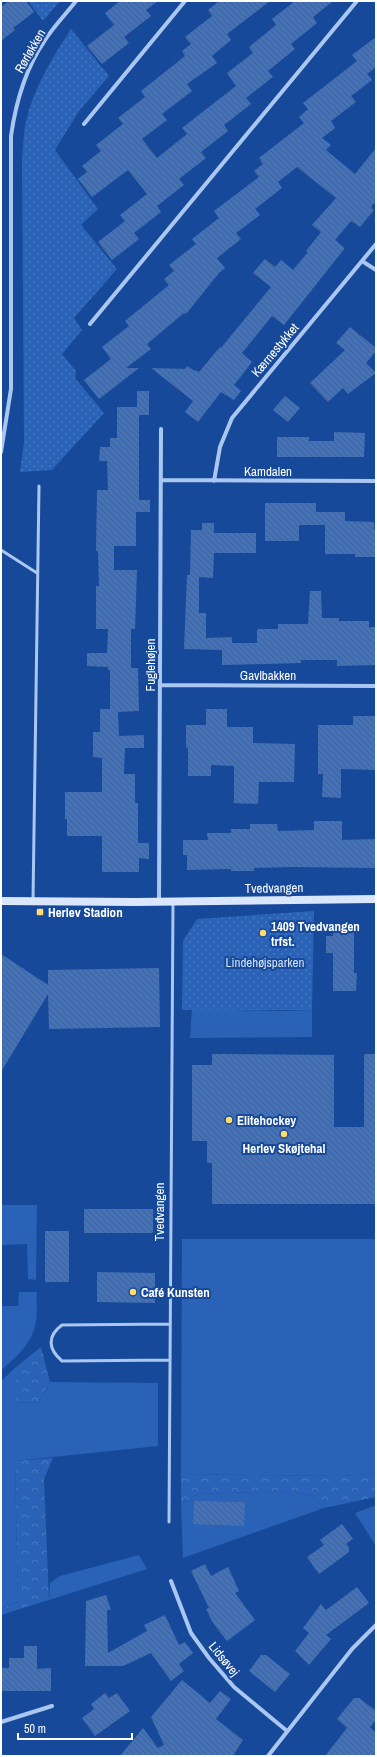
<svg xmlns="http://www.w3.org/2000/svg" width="377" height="1757" font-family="'Archivo Narrow',sans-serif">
  <defs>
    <pattern id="forest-crowns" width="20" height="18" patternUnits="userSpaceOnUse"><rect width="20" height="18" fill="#2962b7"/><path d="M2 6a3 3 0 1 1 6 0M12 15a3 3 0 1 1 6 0" fill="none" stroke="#497ac2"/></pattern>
    <pattern id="park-dots" width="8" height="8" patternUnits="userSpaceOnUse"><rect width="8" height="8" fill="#2962b7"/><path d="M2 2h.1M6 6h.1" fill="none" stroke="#497ac2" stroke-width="1.8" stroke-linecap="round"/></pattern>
    <pattern id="building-back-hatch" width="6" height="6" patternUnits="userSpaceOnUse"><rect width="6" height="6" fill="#3f72c1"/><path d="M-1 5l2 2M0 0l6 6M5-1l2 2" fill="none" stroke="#465f86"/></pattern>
  </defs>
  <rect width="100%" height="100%" fill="#164999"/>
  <path fill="#2962b7" d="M192,1009L285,1011L312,1010V1037L190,1038Z
    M1,1205H37L36,1280L28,1279L27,1244L1,1245Z
    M182,1239H376V1473L343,1476L181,1474Z
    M19,1292H37C36,1303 38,1316 35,1326C31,1344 15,1359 1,1370V1306H18Z
    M16,1367V1403L39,1402L50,1382L158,1383V1446L15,1461L18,1602L1,1608V1381Z
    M290,1491L313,1496L324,1508L183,1558L181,1505L197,1494Z
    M376,1505V1546L355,1513Z
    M139,1555L147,1569L49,1600L50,1583L60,1576Z"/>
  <path fill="url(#forest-crowns)" d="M41,1347L50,1382L39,1402L16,1403V1367Z
    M53,1458L44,1479L49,1600L1,1615V1608L18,1602L15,1461Z
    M376,1473V1497L324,1508L313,1496L290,1491L197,1494L181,1505V1474L343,1476Z"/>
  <path fill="url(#park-dots)" d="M28,1H60L43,21Z
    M71,29L109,76L79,111L55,150L98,209L81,225L117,269L74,318L82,330L62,354L76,371L75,378L104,413L52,470L20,472L24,442L22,160C23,149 23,137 25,126C32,91 52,58 71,29Z
    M314,911L312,1010H182L183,941L197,919Z"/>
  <path fill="url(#building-back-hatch)" d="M9,1H26L34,12L13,28L15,30L1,41V7Z
    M120,1H158L146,10L151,16L124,37L129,43L102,64L87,46L114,25L105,13Z
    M219,1H270L227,34L231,40L212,56L217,63L187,84L192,91L162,114L167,120L142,139L157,158L187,134L182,128L236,86L227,73L253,53L249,47L276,25L272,19L295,1H333L313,17L317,23L291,44L295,49L268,71L273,77L246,98L251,104L224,125L228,131L201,152L206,158L179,179L184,185L157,206L161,212L134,233L139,239L112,260L98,242L125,221L120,215L147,194L128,170L92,197L78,179L87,172L82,166L101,151L96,145L123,124L118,118L145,97L141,91L185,56L182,51L191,44L185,37L212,16L208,10Z
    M376,37V67L367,74L372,80L351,96L356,102L331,121L335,128L322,138L331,145L326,150L355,174L376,148V201L371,207L374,210L360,227L351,221L335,240L345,248L284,325L272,316L242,353L252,362L234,385L241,391L234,400L221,392L198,422L185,412L193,401L151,368L185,369L187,366L195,371L196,370L199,372L220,347L221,348L271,287L253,273L265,259L275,267L281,260L293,270L308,252L306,251L321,232L312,225L336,198L297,167L278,182L282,188L255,209L260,215L236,233L241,239L217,258L225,268L219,273L186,314L184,313L147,344L151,349L126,368H139L99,399L84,380L111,359L102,347L129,326L125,321L169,285L164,279L174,271L169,265L196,244L192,239L219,218L214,211L259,177L254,171L263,164L259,158L304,123L299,117L308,109L303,103L357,61L352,55Z
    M350,327L376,348V351L366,363L376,373L348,394L343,388L328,402L310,383L345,350L336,343Z
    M137,391H149V415H139V500H150V512H136V546H114V570H137L135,629H131V668H138L139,711L118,712L119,736L144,735V748H125L124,774H135V803H138V843H149V859L139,858V872H102V836H67V819H65V792H102V758L93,757V732H100V709H110V670H108V667L87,666V653H107L108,629H96V586H99L98,551H96L97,490H108L107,461H99L100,447H110V438H117V407H137Z
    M285,396L300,408L288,422L273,410Z
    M334,432L365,433L364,457H277V437H309V441H334Z
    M265,503H316V512H345V521L374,522V529H376V557H355V554H325V525H300L299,526V541H265Z
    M202,523H214V533H256V553H214L213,578L199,577V613H206V638L232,637V643H257V629H278V624H308L310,591H321L322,618H339V621H369V627H376V665L337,666V660H301V663L222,665V650L184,649L187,575H190L191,530H202Z
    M206,709H227V727H253V743L295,744L294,782H259L258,804L234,803V766L211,765V776H188V747L186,748V725H206Z
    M353,716H375L376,770L341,769V798L322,797L323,774H318V725H353Z
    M314,821H342V840L376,839V868L294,867L254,868V871H231V869L187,870V855H183V840H208L207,833H231V829H250V824H277L278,831L314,830Z
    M333,933H354V973H357L356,991H333V953H326V936H333Z
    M1,954L48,985V970L159,968L160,1027L49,1029L48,994L1,1072Z
    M212,1054L334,1055V1127H364V1054H376V1204H212V1163H207V1141H192V1065H212Z
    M84,1209H153V1233H84Z
    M45,1231H69V1282H45Z
    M97,1272L155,1273V1303L97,1302Z
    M194,1501L245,1502L244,1526L193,1524Z
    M342,1524L353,1539L346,1544L349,1547V1552L319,1574L307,1557L324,1545L320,1540Z
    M205,1564L211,1576L228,1567L239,1591L235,1593L255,1620L227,1641L213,1623L206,1609L209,1608L191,1571Z
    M357,1587L369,1603L326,1635L331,1639L309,1665L295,1651L309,1633L303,1628L321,1604L326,1610Z
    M106,1595L111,1610H107L108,1653L147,1631L144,1625L165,1615L179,1645L185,1642L193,1653L179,1664L184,1671L171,1681L151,1653L123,1666H85L86,1601Z
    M24,1646H37V1669L51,1668V1691H1V1668H9V1658H24Z
    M261,1655H266L290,1674L275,1692L249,1671Z
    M182,1680L210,1703L220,1691L231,1699L216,1719L243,1740L233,1756H120L143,1728L158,1748L164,1745L151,1717Z
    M105,1693L109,1698L117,1693L130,1711L95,1736L82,1718L94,1709L91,1704Z
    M354,1698H359L376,1711V1720L370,1727L376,1733V1756H325L347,1728L337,1719Z"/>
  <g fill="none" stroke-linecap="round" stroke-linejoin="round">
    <path stroke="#aac7f2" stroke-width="3" d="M1,550L37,573
      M33,901L39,486
      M170,1360L62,1361C48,1349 47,1336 62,1325L170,1324
      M169,1522L173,902"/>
    <path stroke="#aac7f2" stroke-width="4" d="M84,124L185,1
      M362,261L376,270
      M90,324L357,1
      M1,452L11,389V136C16,101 25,69 45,40C54,26 66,14 76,1
      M161,480L376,481
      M214,481L220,447L232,418L376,244
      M160,685L376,686
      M159,902L161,429
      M171,1581L191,1633L209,1658L234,1687L287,1731
      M1,1722L52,1706
      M268,1756L352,1649L376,1625"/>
    <path stroke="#d9e6fc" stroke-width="8" d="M1,901L136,902L376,899"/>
  </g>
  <g fill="#ffdc6b" stroke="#164999" stroke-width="1.5">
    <rect x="36" y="908" width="8" height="8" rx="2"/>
    <circle cx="263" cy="933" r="4"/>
    <circle cx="229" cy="1120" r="4"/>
    <circle cx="284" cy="1134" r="4"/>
    <circle cx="133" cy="1292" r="4"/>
  </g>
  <g text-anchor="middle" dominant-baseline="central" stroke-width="4" stroke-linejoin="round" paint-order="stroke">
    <g font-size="13" fill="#fff" stroke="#164999">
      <text transform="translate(30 51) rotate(-60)">Rørløkken</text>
      <text transform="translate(275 350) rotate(-50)">Kærnestykket</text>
      <text x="268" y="471">Kamdalen</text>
      <text transform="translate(150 665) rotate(-90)">Fuglehøjen</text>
      <text x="268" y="675">Gavlbakken</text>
      <text transform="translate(274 888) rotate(-1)">Tvedvangen</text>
      <text transform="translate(159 1212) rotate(-90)">Tvedvangen</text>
      <text transform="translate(224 1659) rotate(51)">Lidsøvej</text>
    </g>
    <g font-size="13" font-weight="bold" fill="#fff" stroke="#164999" text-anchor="start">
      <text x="48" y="912">Herlev Stadion</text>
      <text x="271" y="926">1409 Tvedvangen<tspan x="271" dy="15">trfst.</tspan></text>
      <text x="237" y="1120">Elitehockey</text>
      <text x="284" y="1148" text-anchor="middle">Herlev Skøjtehal</text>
      <text x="141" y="1292">Café Kunsten</text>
    </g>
    <g font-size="13" fill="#d2e3fc" stroke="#164999">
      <text x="265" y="962">Lindehøjsparken</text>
    </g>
  </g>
  <rect width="377" height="1757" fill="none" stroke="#ffffff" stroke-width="4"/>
  <path d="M18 1733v6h114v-6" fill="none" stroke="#ffffff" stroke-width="2"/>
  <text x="24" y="1733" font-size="12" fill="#ffffff" stroke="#164999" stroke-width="3" paint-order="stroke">50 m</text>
</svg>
